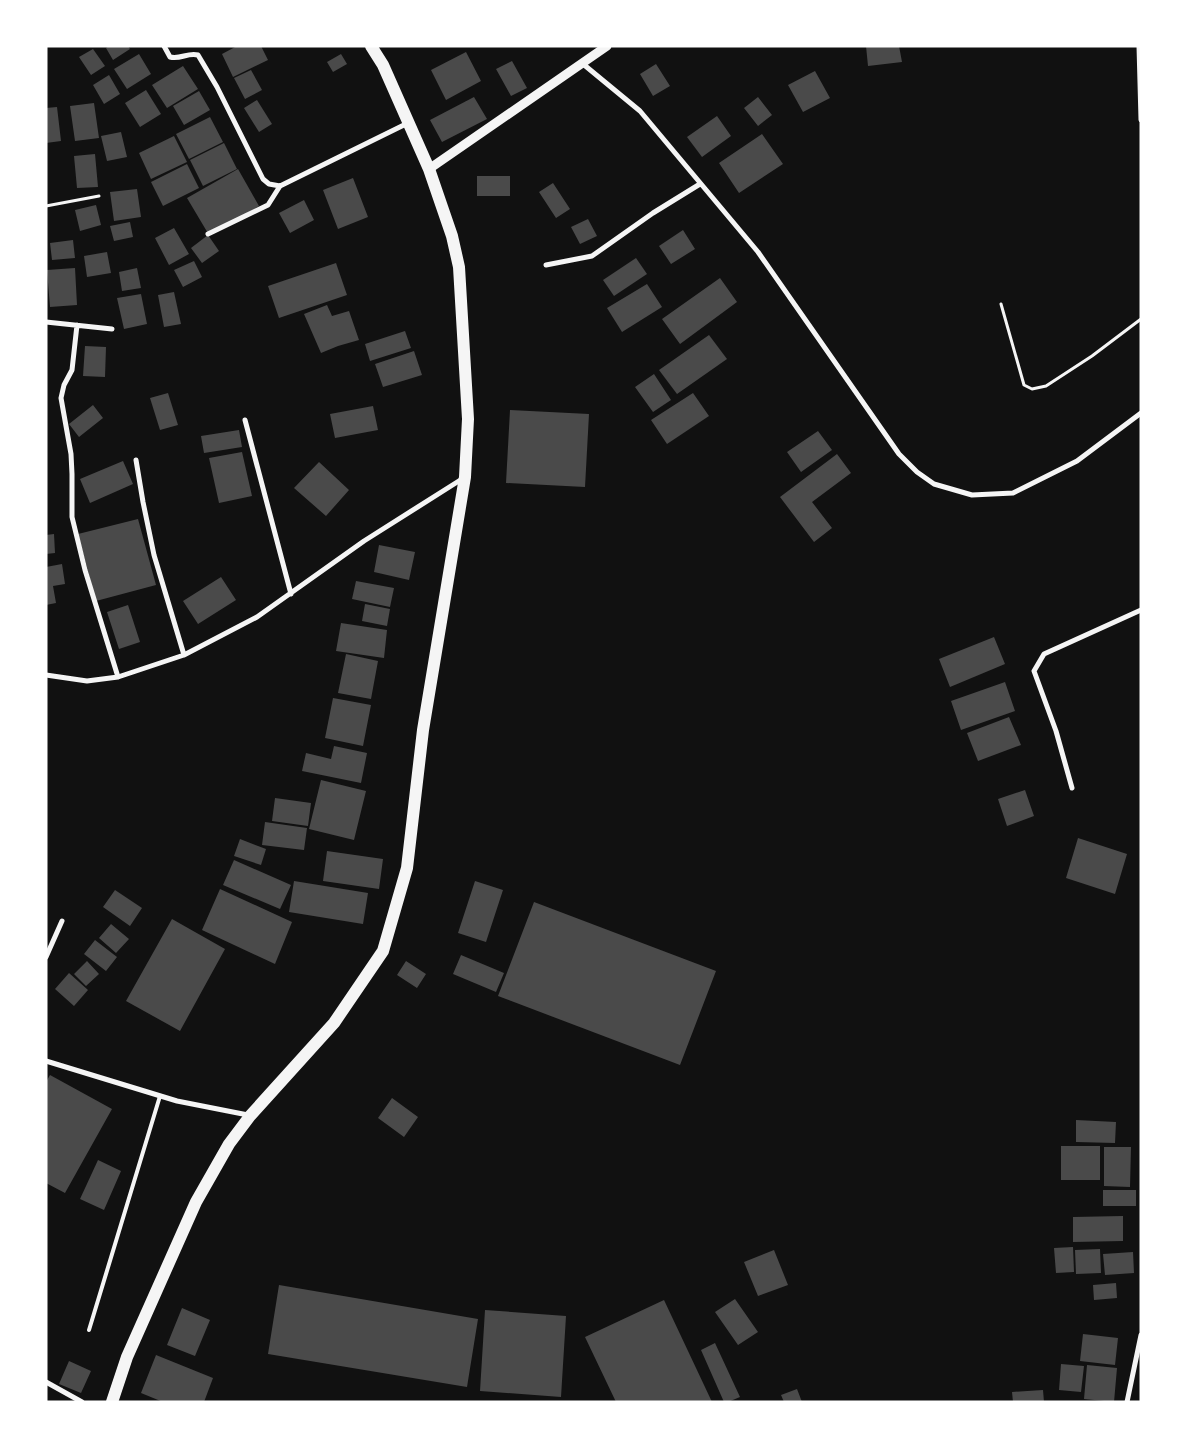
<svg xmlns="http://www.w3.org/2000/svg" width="1187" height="1448" font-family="'Archivo Narrow',sans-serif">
  <rect width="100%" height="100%" fill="#111"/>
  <path fill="#4a4a4a" d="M109,46H128L130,49L113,60L106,48Z
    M237,46H261L268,60L233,77L222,54Z
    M866,46H899L902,62L868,66Z
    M93,49L105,66L91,75L79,57Z
    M466,52L481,81L446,100L431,70Z
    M139,54L151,74L127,89L114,69Z
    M341,54L347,64L333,72L327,62Z
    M512,61L527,88L511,96L496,69Z
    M656,64L670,86L653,96L640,74Z
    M183,66L198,89L167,108L152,85Z
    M251,70L262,90L245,99L234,78Z
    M815,71L830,98L803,112L788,85Z
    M109,75L120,94L104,104L93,85Z
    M146,90L161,114L140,127L125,103Z
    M199,91L210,110L184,125L173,106Z
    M474,97L487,119L442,142L430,120Z
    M758,97L772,115L758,126L744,108Z
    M257,100L272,124L259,132L244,108Z
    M94,103L99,138L75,141L70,106Z
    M57,107L61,141L46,143V108Z
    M717,116L731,136L702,157L687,137Z
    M210,117L223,142L189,159L176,134Z
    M121,132L127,157L107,161L101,136Z
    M762,134L783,164L739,193L719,163Z
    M174,136L187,162L151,179L139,153Z
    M224,143L237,169L203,186L190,160Z
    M95,154L98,187L77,188L74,156Z
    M187,164L199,188L163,206L151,182Z
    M238,169L259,206L209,235L187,198Z
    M477,176H510V196H477Z
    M353,178L368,217L338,229L323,190Z
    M553,183L570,209L556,218L539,192Z
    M137,189L141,217L114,221L110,192Z
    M304,200L314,220L290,233L279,213Z
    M96,205L101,225L80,231L75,210Z
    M588,219L597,236L580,244L571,227Z
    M130,222L133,237L114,241L110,226Z
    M174,228L189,254L169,265L155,238Z
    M683,230L695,249L671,264L659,246Z
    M208,235L219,251L202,263L191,248Z
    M73,240L75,258L52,260L50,243Z
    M107,252L111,273L87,277L84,256Z
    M636,258L647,274L614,296L603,280Z
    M194,261L202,277L183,287L174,270Z
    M336,263L347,295L279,318L268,286Z
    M75,268L77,305L50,307L47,270Z
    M137,268L141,288L122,291L119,272Z
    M720,278L737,302L680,344L662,319Z
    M647,284L662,307L622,332L607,308Z
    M174,292L181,324L164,327L158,295Z
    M141,294L147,324L124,329L117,298Z
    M327,305L332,316L349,311L359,340L338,346L321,353L304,314Z
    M405,331L411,348L370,361L365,344Z
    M709,335L727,359L677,394L659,370Z
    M85,346L106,347L105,377L83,376Z
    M414,351L422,375L383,387L375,364Z
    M654,374L671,400L653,412L635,387Z
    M168,393L178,425L160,430L150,398Z
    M693,393L709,416L667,444L651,420Z
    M93,405L103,418L79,437L69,424Z
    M373,406L378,430L335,438L330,414Z
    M510,410L589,414L585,487L506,483Z
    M239,430L242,447L204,453L201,436Z
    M818,431L832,450L801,472L787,452Z
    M242,452L252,496L219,503L209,458Z
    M837,454L851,473L812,502L832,528L814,542L780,497Z
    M123,461L133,484L90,503L80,479Z
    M319,462L349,490L326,516L294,488Z
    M138,519L156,585L96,601L78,534Z
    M54,534L55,553L46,554V535Z
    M379,545L415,552L409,580L374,572Z
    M62,564L65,584L53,586L56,603L46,605V567Z
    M221,577L236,600L198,624L183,601Z
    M356,581L394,588L390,607L352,599Z
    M365,604L390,609L387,626L362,621Z
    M128,605L140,642L119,649L107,612Z
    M341,623L387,630L384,658L336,651Z
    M994,637L1005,664L950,687L939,659Z
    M346,654L378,661L371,699L338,693Z
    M1005,682L1015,711L961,730L951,701Z
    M333,698L371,705L363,746L325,738Z
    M1009,717L1021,745L978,761L967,733Z
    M334,746L367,753L361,783L302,771L306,753L331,759Z
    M321,780L366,791L354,840L309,829Z
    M1025,790L1034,816L1007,826L998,799Z
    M275,798L311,803L308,826L272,821Z
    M265,822L307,828L304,850L262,845Z
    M1078,838L1127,854L1115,894L1066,878Z
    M240,839L266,849L261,865L234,856Z
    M327,851L383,859L379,889L323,881Z
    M234,860L291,885L280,909L223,885Z
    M294,881L368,893L363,924L289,912Z
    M475,881L503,890L486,942L458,933Z
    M220,889L292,922L275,964L202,930Z
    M115,890L142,908L130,926L103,907Z
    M534,902L716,971L680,1065L498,996Z
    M172,919L225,949L180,1031L126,1001Z
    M111,924L129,939L116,953L99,938Z
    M95,940L117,957L106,971L84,954Z
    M461,955L504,973L496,992L453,974Z
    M87,961L99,974L86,986L74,974Z
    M406,961L426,974L417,988L397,975Z
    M69,973L88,990L74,1006L55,989Z
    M50,1075L112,1109L65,1193L46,1183V1082Z
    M392,1098L418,1117L404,1137L378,1118Z
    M1076,1120L1116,1122L1115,1143L1076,1142Z
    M1061,1146H1100V1180H1061Z
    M1104,1147H1131L1130,1187L1104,1186Z
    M98,1160L121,1171L104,1210L80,1199Z
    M1103,1190H1136V1206H1103Z
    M1123,1216V1241L1073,1242V1217Z
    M1073,1247L1074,1272L1056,1273L1054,1248Z
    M1100,1249L1101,1273L1076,1274L1075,1250Z
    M774,1250L788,1285L758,1296L744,1262Z
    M1133,1252L1134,1273L1105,1275L1103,1254Z
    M1116,1283L1117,1298L1094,1300L1093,1285Z
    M279,1285L478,1319L467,1387L268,1354Z
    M735,1299L758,1332L738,1345L715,1312Z
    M664,1300L712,1402H616L585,1337Z
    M182,1308L210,1320L195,1356L167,1345Z
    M485,1310L566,1316L561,1397L480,1391Z
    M1083,1334L1118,1338L1115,1365L1080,1361Z
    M715,1343L740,1397L728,1402H724L701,1350Z
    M156,1355L213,1378L204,1402H163L141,1393Z
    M69,1361L91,1371L81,1393L59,1384Z
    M1061,1364L1084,1366L1081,1392L1059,1390Z
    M1087,1365L1117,1368L1114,1402L1084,1399Z
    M797,1389L802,1402H784L781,1395Z
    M1043,1390L1044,1402H1013L1012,1392Z"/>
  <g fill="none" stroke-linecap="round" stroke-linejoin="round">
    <path stroke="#f5f5f5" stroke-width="3" d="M46,206L99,196
      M1001,304L1024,385L1032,389L1046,386L1092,356L1141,319"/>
    <path stroke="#f5f5f5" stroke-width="4" d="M89,1330L160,1096"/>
    <path stroke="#f5f5f5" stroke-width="5" d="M164,46L170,57C180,60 188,52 198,55L217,87L263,179L269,184L280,186L408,123
      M1139,46L1141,120
      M583,64L640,111L758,252L899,454L917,472L934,484L972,495L1013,493L1077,461L1141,413
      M208,234L268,205L280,186
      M546,265L592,256L653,213L700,184
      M46,322L112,329
      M77,325L72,370L64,385L61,398L71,454L72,474V517L85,570L118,677
      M245,420L291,594
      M136,460L143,502L154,555L184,655
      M46,675L87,681L118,677L184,655L257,617L364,541L462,479
      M1072,788L1056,731L1034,671L1044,654L1141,610
      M46,957L62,921
      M46,1061L177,1101L248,1115
      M46,1382L82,1402
      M1127,1402L1141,1335"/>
    <path stroke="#f5f5f5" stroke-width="9" d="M429,169L607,46"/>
    <path stroke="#f5f5f5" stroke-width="12" d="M112,1402L127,1357L196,1202L229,1144L250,1116L334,1023L383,951L407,868L423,730L465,477L468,419L459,267L452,236L429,169L383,65L371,46"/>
  </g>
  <rect width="1187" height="1448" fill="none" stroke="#ffffff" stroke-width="95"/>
</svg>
